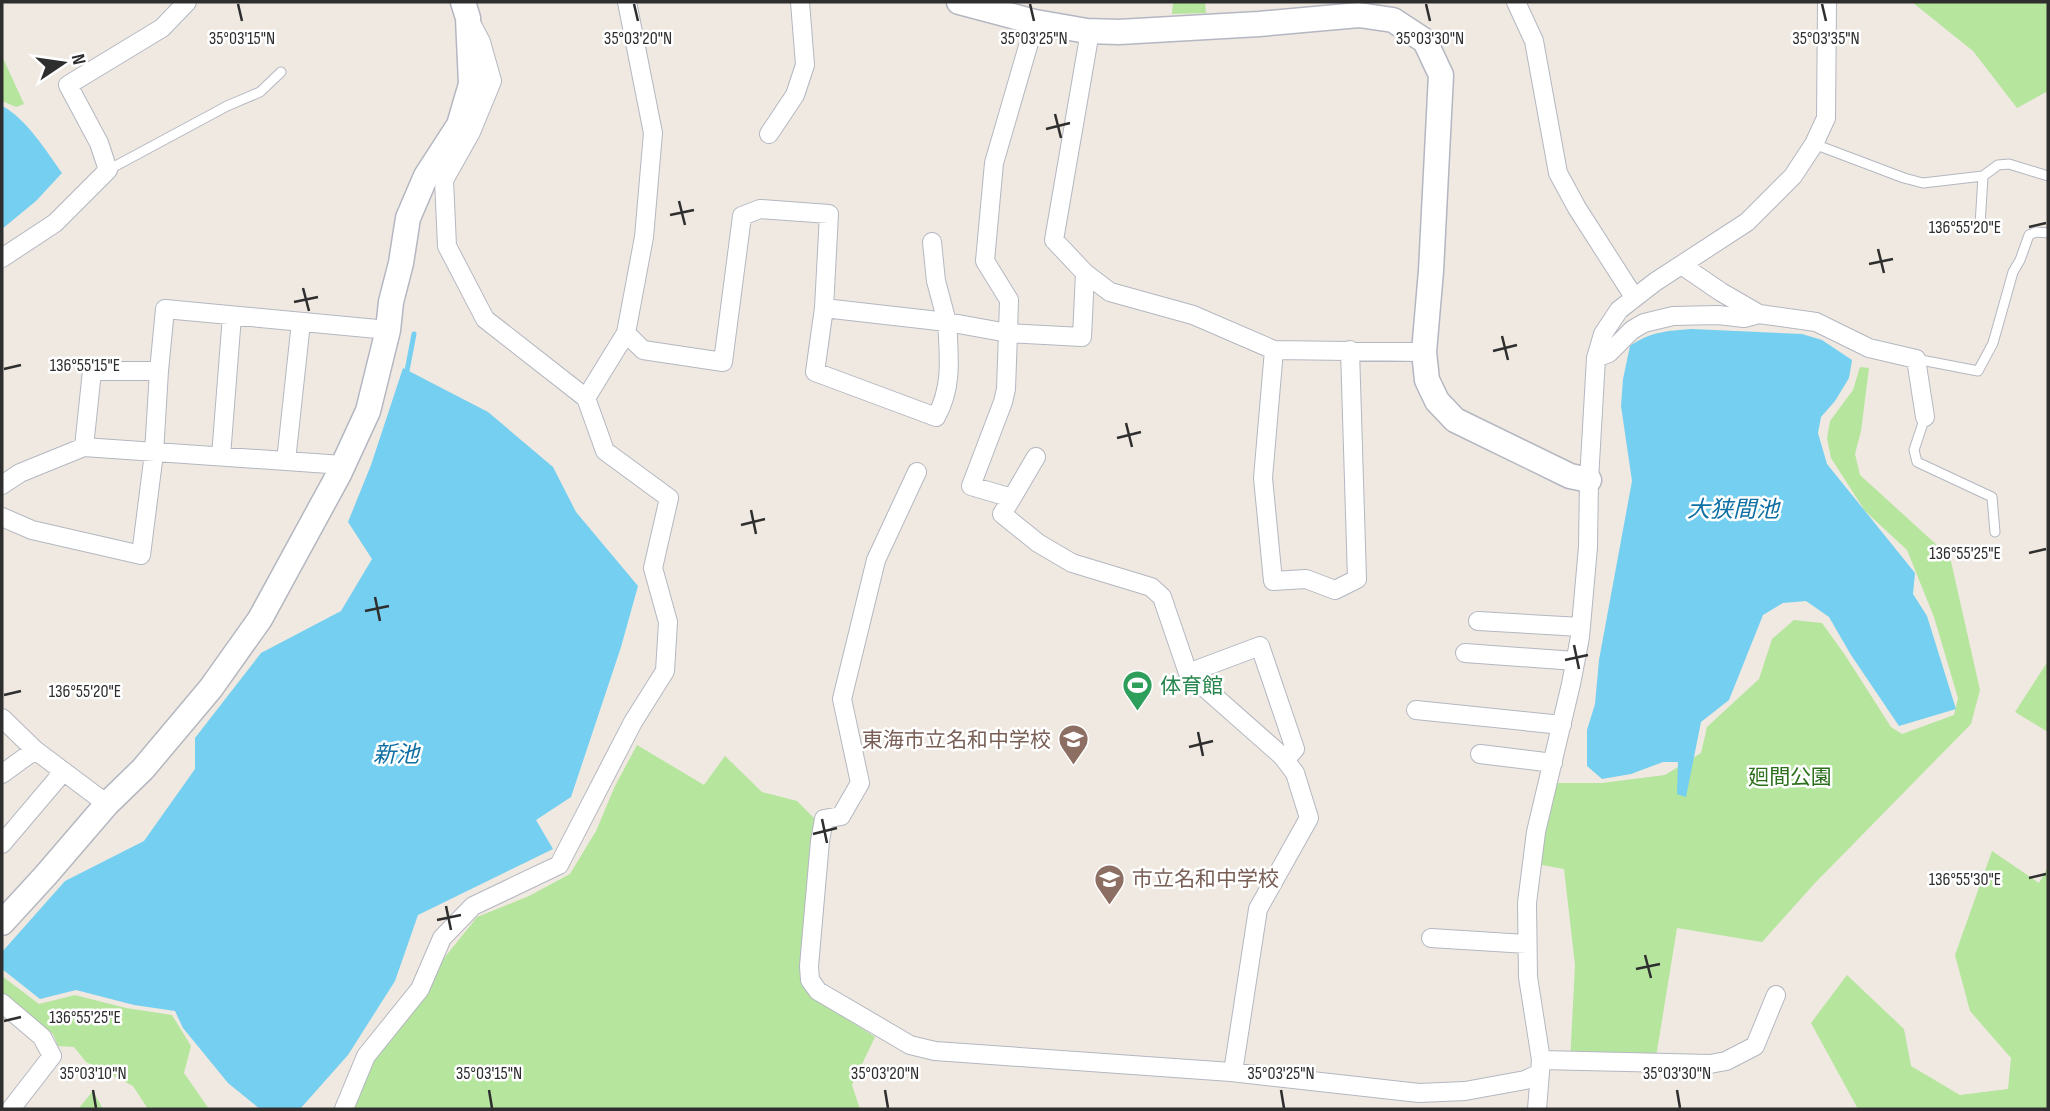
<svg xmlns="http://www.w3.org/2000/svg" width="2050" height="1111" font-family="'Sofia Sans Condensed','Noto Sans JP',sans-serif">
  <rect width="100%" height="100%" fill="#efe9e1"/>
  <path fill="#b6e59e" d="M1173,2H1205L1206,13L1172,14Z
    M1912,2H2048V91L2017,108L1973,51Z
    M2,56L24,104L16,107L2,101Z
    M1860,367L1869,368L1861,431L1855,454L1860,475L1950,557L1980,690L1971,724L1815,883L1762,942L1677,928L1656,1057L1570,1063L1575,965L1564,869L1536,864L1554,783H1602L1665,775L1701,753L1707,727L1759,679L1772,639L1794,620L1822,623L1845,655L1891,727L1902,734L1954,715L1958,698L1934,617L1907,550L1865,511L1831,458L1827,438L1830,421L1853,390Z
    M2048,661V732L2015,712Z
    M637,745L704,785L725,756L762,792L797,801L814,818L812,869L818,1000L875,1037L852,1085L860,1109H344L366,1056L477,917L529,896L570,874L596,831L615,786Z
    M1992,851L2039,883L2048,867V1109H1858L1811,1023L1847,975L1904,1029L1911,1066L1960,1095L2008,1089L2011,1058L1970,1011L1955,955Z
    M2,976L39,1004L75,995L126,1008L172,1015L191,1046L184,1073L209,1109H148L133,1086L86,1062L74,1047L58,1046L53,1034L2,992Z
    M93,1091L103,1109H78Z"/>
  <path fill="#75cff0" d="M2,106C25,117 47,152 62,173L36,201L2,229Z
    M1692,329L1802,334L1822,340L1852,360L1849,378L1835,401L1821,417L1818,433L1827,464L1915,573L1913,594L1927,616L1956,709L1899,726L1851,655L1829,617L1806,601L1783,603L1763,615L1729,700L1701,722L1686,797L1677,794L1678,762H1663L1631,774L1602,779L1587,766V730L1595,704L1599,660L1632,481L1621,406L1623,379L1630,346C1652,331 1667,331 1692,329Z
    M403,368L488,412L553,467L576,512L638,586L621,647L571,797L536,820L553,849L418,915L395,981L348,1055L300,1109H260L228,1083L183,1028L175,1011L134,1005L76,990L40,999L2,969V952L65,881L144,841L195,769V738L261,653L341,611L372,559L348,522L371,465Z"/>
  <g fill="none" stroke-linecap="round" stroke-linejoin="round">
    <path stroke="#75cff0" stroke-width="5" d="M406,376L414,334"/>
    <defs>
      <path id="lane" d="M1814,144L1904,178L1923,183L1983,176L1998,165L2009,164L2048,176
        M108,170L227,106L260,92L281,72
        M1980,225L1983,176
        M1916,359L1978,371L1993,343L2013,272L2020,260L2029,235L2036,232L2048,233
        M1925,417L1914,450L1917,462L1992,497L1995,532"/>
      <path id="street" d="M1516,2L1534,41L1558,173L1577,208L1634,297
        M471,23L481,42L492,81L471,132L444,180L447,246L485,319L586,398L626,333L644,237L653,133L627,2
        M1087,31L1088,43L1054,240L1085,273L1110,292L1193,315L1274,350L1424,352
        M769,134L795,95L805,65L800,2
        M2,258L55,223L108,170L99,143L68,85L162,28L187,2
        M1683,266L1721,292L1759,314
        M1085,273L1082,337L1008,333L1006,389L1003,402L971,486L1012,498L1002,514L1038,543L1072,563L1151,587L1162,597L1188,673L1282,756L1295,773L1309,818L1258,909L1233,1072
        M824,308L947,322L936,281L932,242
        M626,333L643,350L723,362L742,216L760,209L829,214L824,308L815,372L936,417C953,387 949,356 947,322L1008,333L1009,300L985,261L994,163L1035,22
        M1274,350L1263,478L1273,581L1306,579L1335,590L1357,579L1350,350
        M1596,358L1609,353L1632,330L1644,323L1673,316L1718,315L1744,318L1759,314L1816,322L1869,348L1916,359L1925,417
        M84,447L92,371H159L165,309L388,330
        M221,456L232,316
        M286,461L301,322
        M917,472L876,560L842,699L860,783L841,816L824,819L820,841L809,966L810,980L818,991L910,1045L935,1051L1231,1072L1419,1093L1465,1091L1525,1080L1538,1074
        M2,485L20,473L84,447L343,465
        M1012,498L1036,457
        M2,517L32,530L141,555L154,453L159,371
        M1478,621L1581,627
        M1465,653L1575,661
        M1188,673L1260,646L1295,749L1285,760
        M1416,710L1562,725
        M2,718L35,750L107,804
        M1480,754L1553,763
        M2,774L35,750
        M2,844L63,772
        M1431,938L1527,944
        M2,1003L42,1037L52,1056L11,1109
        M1541,1060L1710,1064L1726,1061L1755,1046L1776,995
        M344,1109L366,1056L420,989L442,938L473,906L559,865L633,722L665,671L668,622L653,568L669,498L605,451L586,398
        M1537,1109L1541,1060L1528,977L1527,903L1536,832L1571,684L1580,637L1588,547L1589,480L1596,358L1603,334L1619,310L1655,282L1747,222L1793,176L1814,144L1826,118L1827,2"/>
      <path id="secondary" d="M959,2L1035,22L1087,31L1119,32L1259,24L1359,15L1393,20L1425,41L1441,75L1431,271L1424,352L1427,380L1437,401L1455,420L1570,476L1589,480
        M2,923L46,875L107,804L143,769L211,688L260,619L339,474L368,411L388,330L391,302L401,263L408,218L426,176L459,125L471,84L468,18L463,2"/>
    </defs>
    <use href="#lane" stroke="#b4b7c1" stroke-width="11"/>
    <use href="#street" stroke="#b4b7c1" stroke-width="20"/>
    <use href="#secondary" stroke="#b4b7c1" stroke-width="27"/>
    <use href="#lane" stroke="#fff" stroke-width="9"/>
    <use href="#street" stroke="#fff" stroke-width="18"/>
    <use href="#secondary" stroke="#fff" stroke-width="24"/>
  </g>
  <path fill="none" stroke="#2e2e2e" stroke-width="2.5" d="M238,4L242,21M634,4L638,21M1030,4L1034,21M1426,4L1430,21M1822,4L1826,21M1055,114L1061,138M1046,129L1070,123M679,201L685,225M670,215L694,210M2029,227L2046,223M1878,249L1884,273M1869,264L1893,259M303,288L309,311M294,302L318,297M1502,336L1508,360M1493,351L1517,345M4,369L21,365M1126,423L1132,447M1117,438L1141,432M751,510L756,534M741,525L765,519M2029,553L2046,549M375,597L380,621M365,611L389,606M1574,645L1579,669M1565,660L1588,655M4,695L21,691M1198,732L1203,756M1189,747L1213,741M822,819L827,843M813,834L837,828M2029,878L2046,874M446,906L451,930M437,920L461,915M1645,955L1651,978M1636,969L1660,964M4,1021L21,1017M93,1090L96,1108M489,1090L492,1108M885,1090L888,1108M1281,1090L1284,1108M1677,1090L1680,1108"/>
  <defs>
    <symbol id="stadium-pin" viewBox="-11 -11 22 30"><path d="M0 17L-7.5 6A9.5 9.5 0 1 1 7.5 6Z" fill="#2e9e5b" stroke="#fff"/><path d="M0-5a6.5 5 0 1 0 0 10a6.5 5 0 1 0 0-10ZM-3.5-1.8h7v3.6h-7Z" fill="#fff"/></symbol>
    <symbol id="school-pin" viewBox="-11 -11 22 30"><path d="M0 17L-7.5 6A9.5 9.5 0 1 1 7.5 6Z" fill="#8d6e63" stroke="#fff"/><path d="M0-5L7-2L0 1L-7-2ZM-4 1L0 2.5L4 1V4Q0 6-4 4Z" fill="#fff"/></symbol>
  </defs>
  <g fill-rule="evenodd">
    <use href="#stadium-pin" x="1120" y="668" width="35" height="47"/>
    <use href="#school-pin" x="1056" y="722" width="35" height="47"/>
    <use href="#school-pin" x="1092" y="862" width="35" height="47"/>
  </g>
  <g text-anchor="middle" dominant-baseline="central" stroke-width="5" stroke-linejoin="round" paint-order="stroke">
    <g font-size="21" fill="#27864d" stroke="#fff" text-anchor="start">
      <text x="1160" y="686">体育館</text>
    </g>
    <g font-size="21" fill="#785e54" stroke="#fff" text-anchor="end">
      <text x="1051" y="740">東海市立名和中学校</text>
      <text x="1132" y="879" text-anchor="start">市立名和中学校</text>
    </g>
    <g font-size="21" fill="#2c6e1b" stroke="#fff">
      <text x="1790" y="777">廻間公園</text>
    </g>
    <g font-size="23" font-style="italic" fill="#0d6fa3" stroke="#fff">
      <text x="1733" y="510">大狭間池</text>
      <text x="396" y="755">新池</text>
    </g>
  </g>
  <g font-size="18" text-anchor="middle" fill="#2e2e2e" stroke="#fff" stroke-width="5" stroke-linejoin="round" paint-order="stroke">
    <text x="242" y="44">35°03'15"N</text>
    <text x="638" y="44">35°03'20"N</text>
    <text x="1034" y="44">35°03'25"N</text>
    <text x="1430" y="44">35°03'30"N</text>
    <text x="1826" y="44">35°03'35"N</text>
    <text x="1965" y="233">136°55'20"E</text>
    <text x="85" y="371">136°55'15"E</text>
    <text x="1965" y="559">136°55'25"E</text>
    <text x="85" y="697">136°55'20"E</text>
    <text x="1965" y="885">136°55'30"E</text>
    <text x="85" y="1023">136°55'25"E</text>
    <text x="93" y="1079">35°03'10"N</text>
    <text x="489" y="1079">35°03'15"N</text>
    <text x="885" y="1079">35°03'20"N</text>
    <text x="1281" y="1079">35°03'25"N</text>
    <text x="1677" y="1079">35°03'30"N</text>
  </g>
  <rect width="2050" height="1111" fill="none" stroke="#2e2e2e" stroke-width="7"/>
  <g transform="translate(63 63) rotate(77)" stroke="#ffffff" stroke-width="5" paint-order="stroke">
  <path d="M0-5L12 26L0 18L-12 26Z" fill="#2e2e2e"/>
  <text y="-10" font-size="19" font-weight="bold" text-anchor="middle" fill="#2e2e2e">N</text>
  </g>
</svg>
